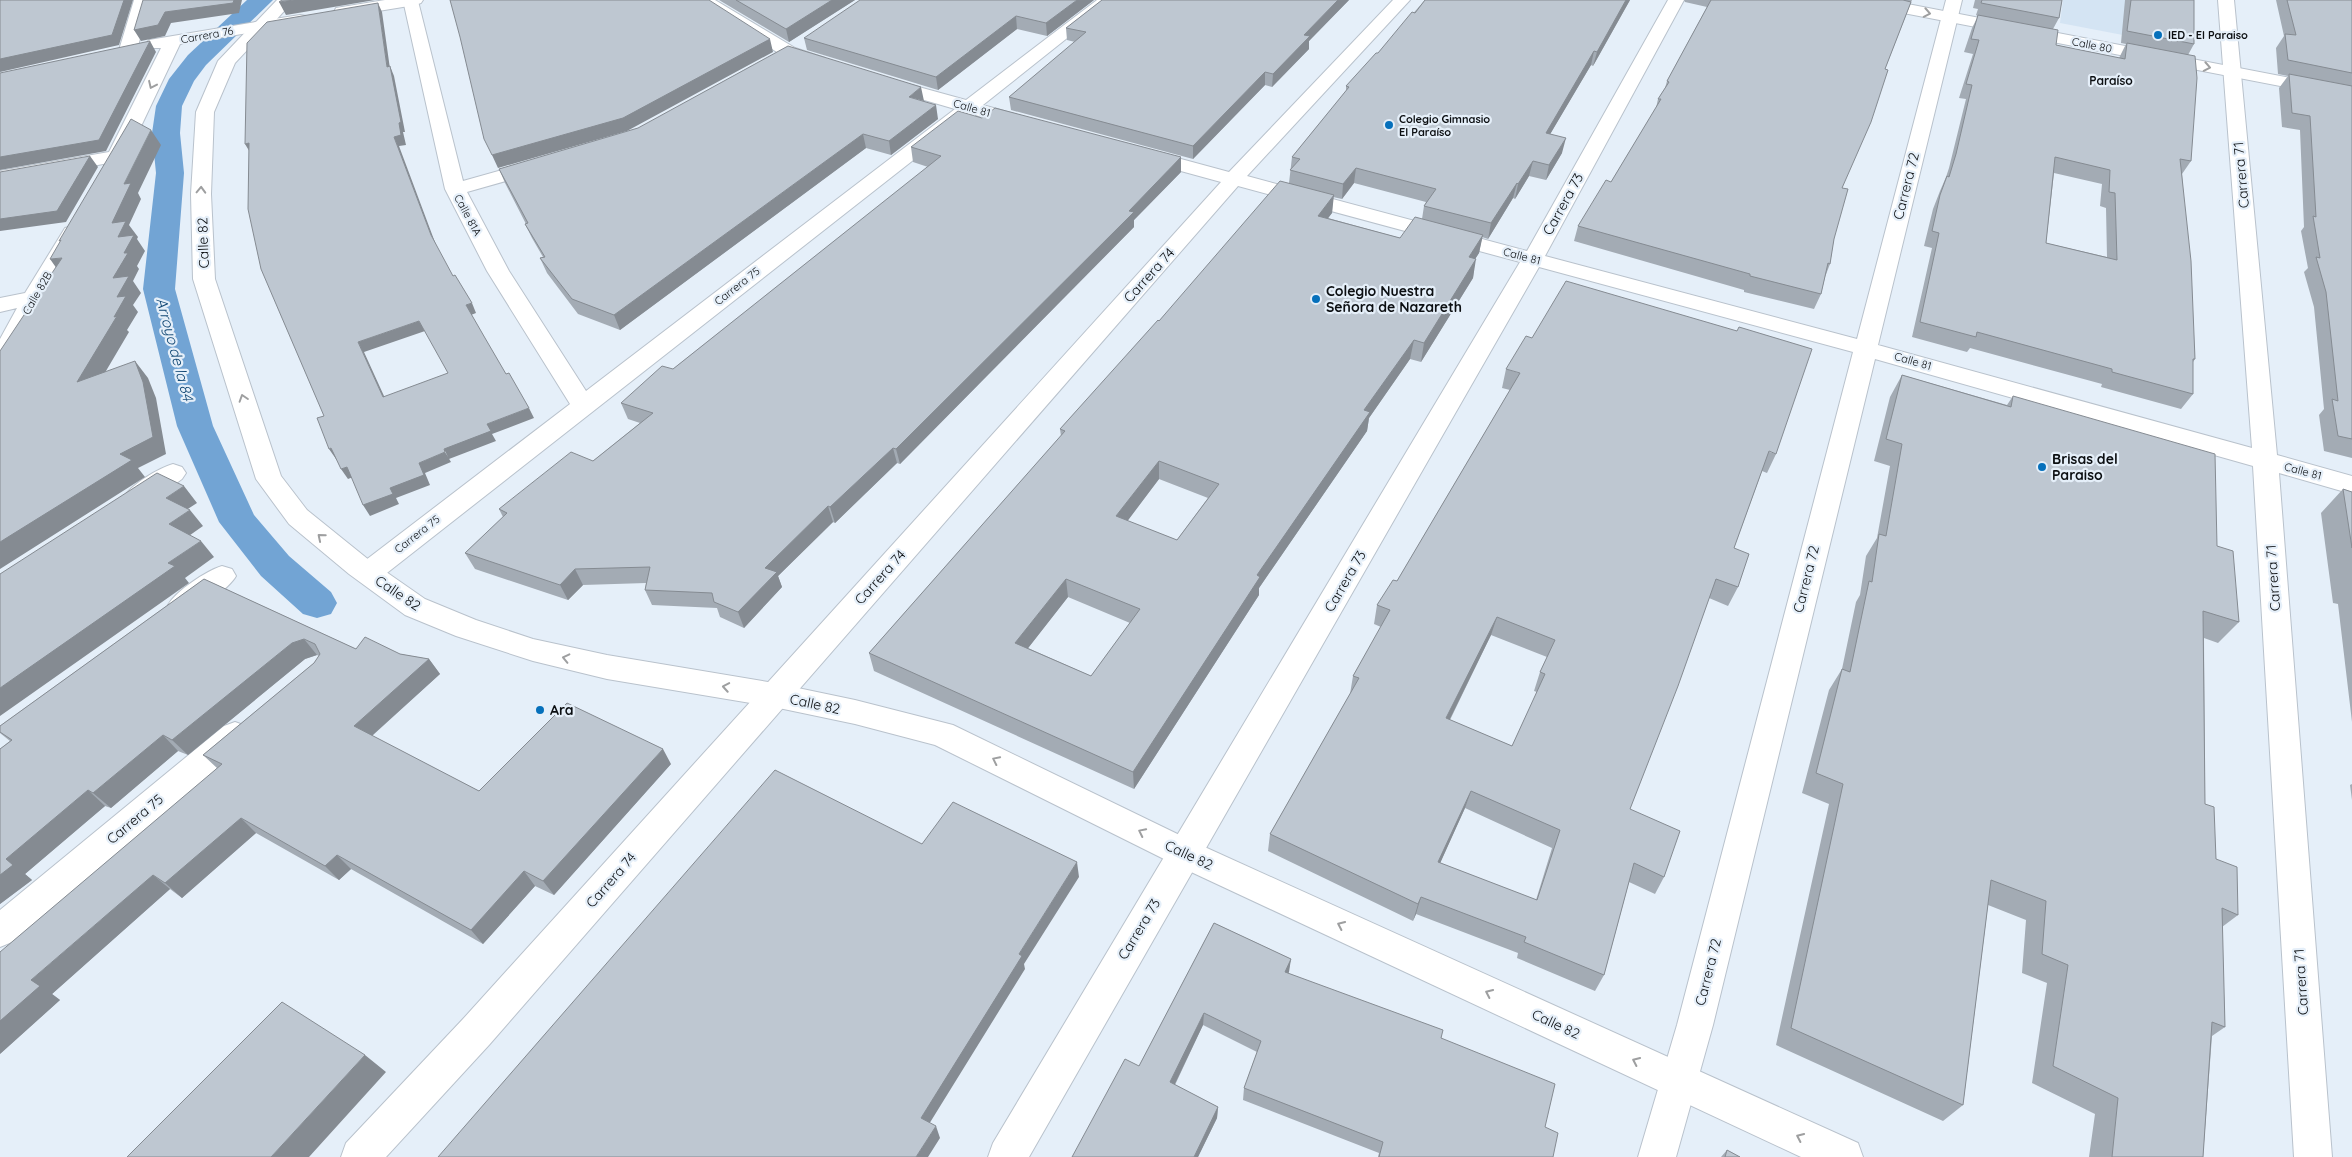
<svg xmlns="http://www.w3.org/2000/svg" width="2352" height="1157" font-family="Quicksand,sans-serif">
  <rect width="100%" height="100%" fill="#e5eff9"/>
  <path fill="#d4e4f3" d="M2063,0H2128L2191,48L2060,23Z"/>
  <g fill="none" stroke-linecap="round" stroke-linejoin="round">
    <path fill="#72a4d4" fill-rule="evenodd" d="M247,0H273L206,65L194,81L182,106L180,133L184,173L175,289L213,426L254,515L289,556L331,592L337,603L331,614L317,618L303,614L261,576L219,522L177,426L143,289L156,173L152,133L156,106L169,79L188,55Z"/>
    <defs>
      <path id="street" d="M134,0H150L137,50L134,54H122L119,50Z
        M277,0H294L267,30L180,44L125,160L0,183V171L109,152L161,48H149L146,44L149,40L256,22Z
        M403,0L418,1L463,181L538,160L545,162L548,166L545,170L467,192L509,271L586,391L955,109L880,87L877,83L880,79L886,78L966,100L1097,0H1115L983,105L1032,119L1034,123L1032,127L1025,129L972,114L378,580L368,583L358,580L354,573L358,566L570,404L487,271L445,189Z
        M696,0H715L795,48L825,58L828,62L825,66L819,67L783,56Z
        M1393,0H1410L1247,176L1527,251L1668,0H1684L1545,256L1857,339L1946,0H1962L1878,345L2252,448L2218,0H2234L2277,455L2352,476V494L2279,473L2332,1157H2294L2253,466L1875,359L1713,1025L1676,1157H1638L1677,1025L1853,352L1539,267L1029,1157H988L993,1143L1520,262L1238,186L489,1045L386,1157H341L346,1143L463,1019L1221,182L1137,159L1134,155L1137,151L1144,149L1229,172Z
        M72,226L79,228L82,232L44,298L12,361L8,366L0,368V339L17,308L0,312V298L25,293L65,228Z
        M173,464L182,467L186,473L182,479C166,490 147,510 127,504L123,498C132,484 157,469 173,464Z
        M222,566L232,569L236,576C230,587 197,613 184,615C180,616 176,614 172,612L168,605C176,591 206,571 222,566Z
        M235,722L246,726L250,735L246,744L12,942L0,947V910L224,726Z"/>
      <path id="secondary" d="M385,0H423L421,3L415,5L342,17L336,16L334,12L336,8L342,7Z
        M1854,0H1887L2352,90V100L1862,5L1856,3Z
        M300,15L306,16L308,20L306,24L266,30L235,63L214,112L211,194L215,279L281,476L307,510L369,560L425,599L476,620L533,639L607,655L774,683L855,700L953,725L1198,844L1858,1143L1863,1157H1801L1174,864L935,745L855,724L774,707L607,679L533,661L456,636L405,615L349,574L289,524L256,479L193,279L191,194L196,112L218,61L255,22Z"/>
    </defs>
    <use href="#street" stroke="#b9c2cc" stroke-width="2"/>
    <use href="#secondary" stroke="#b9c2cc" stroke-width="2"/>
    <use href="#street" fill="#fff" fill-rule="evenodd"/>
    <use href="#secondary" fill="#fff" fill-rule="evenodd"/>
  </g>
  <path fill="#a3abb4" fill-rule="evenodd" d="M719,0H855L789,42Z
    M1094,0L1047,36L1017,29L938,90L807,50L804,38Z
    M1102,0H1349L1309,41V49L1272,87L1265,85L1193,159L1011,110L1009,97L1075,42L1067,40L1066,28Z
    M1425,0H1630L1593,66L1591,65L1550,134L1562,153L1546,180L1529,176L1515,199L1513,198L1488,239L1482,237L1479,253L1475,259L1473,278L1421,362L1410,359L1369,418L1367,431L1259,588V595L1134,789L874,671L869,653L1061,436L1060,429L1159,321L1289,183L1292,157L1346,91V86L1378,53ZM1354,183L1426,202L1424,206L1422,219L1400,238L1328,218L1332,213L1333,197L1342,199ZM1159,479L1208,498L1177,540L1127,521ZM1068,597L1130,623L1091,676L1028,648Z
    M1684,0H1912L1885,69L1842,188L1830,264L1825,277L1821,294L1814,309L1744,292V290L1574,241L1578,226L1611,182L1656,108L1658,99L1665,88L1667,81L1707,7L1685,2Z
    M1975,0H2062L2059,18L2053,29L2056,45L2119,58L2126,44L2121,43L2125,0H2194V44L2188,55L2191,161L2182,174L2195,359L2193,362V394L2181,409L2101,387L2102,384L1970,348L1967,352L1912,337L1932,248L1924,246L1933,209L1940,191L1946,177L1949,168L1966,99L1959,98L1973,54L1964,52L1972,28L1978,16L1976,15L1978,9L1973,8ZM2054,173L2102,184L2100,206L2106,208L2107,257L2046,243Z
    M2276,0H2352V458L2324,451L2319,415L2324,409L2314,307L2304,272L2308,268L2301,231L2304,227L2300,130L2282,127L2279,88L2288,76L2278,74L2276,48L2284,36Z
    M923,101L938,119L891,155L866,148L620,330L578,314L547,273L540,258L543,257L532,238L525,224H526L505,183L499,169Z
    M911,147L1181,172L1134,220V227L900,464L897,463L835,523L833,522L778,576L782,587L744,628L720,617L717,608L652,605L645,590L646,583L583,585L568,600L475,569L465,553L503,517L499,509L593,461L640,423L628,419L621,403L673,369L928,167L913,162Z
    M1506,369L1776,454L1767,473L1762,471L1734,548L1738,587L1728,606L1709,598L1630,809L1664,877L1655,894L1629,882L1604,975L1595,991L1517,958L1518,953L1416,914L1413,921L1268,851L1270,834L1350,694L1353,676L1381,627L1374,624L1377,605L1397,581L1510,390L1502,388ZM1491,635L1547,657L1540,672L1534,691L1537,692L1512,746L1450,720ZM1465,808L1552,848L1536,900L1440,863Z
    M1902,375L2007,405L2013,396L2217,546L2239,622L2218,643L2204,638L2205,804L2216,859L2238,915L2222,927L2225,1027L2212,1036L2203,1157H2089L2095,1114L2032,1083L2047,983L2022,973L2026,920L1988,905L1963,1105L1943,1121L1776,1045L1829,804L1802,793L1829,690L1842,669L1856,602L1860,595L1866,556L1877,538L1890,466L1874,461L1890,397Z
    M2343,489L2352,492V722L2338,604L2333,603L2321,513Z
    M204,579L356,649L400,654L429,659L440,674L372,736L479,791L671,764L554,895L535,886L483,944L351,869L339,880L256,833L182,898L170,889L52,994L60,1000L0,1054L217,768L203,755L314,663L319,656L317,655L305,659L188,755L178,751L111,808L105,806L25,874L32,880L0,904V749L10,741L0,733V726Z
    M2352,784V800L2350,785Z
    M1214,923L1291,959L1288,973L1441,1038L1545,1127L1553,1157H1378L1379,1153L1243,1100L1244,1088L1257,1052L1203,1025L1175,1085L1218,1107L1217,1118L1198,1157H1072L1139,1066Z
    M1727,1150L1740,1157H1721Z"/>
  <path fill="#858b92" d="M124,0H133L119,45L0,72V59Z
    M234,0H242L239,13L171,23L165,36L141,41L134,30L165,12Z
    M294,0H375L286,15L279,2Z
    M832,0H855L789,42L786,29Z
    M1077,0H1094L1047,36L1046,23Z
    M1338,0H1349L1309,41V49L1272,87L1273,74L1304,35Z
    M1626,0H1630L1593,66L1597,52Z
    M378,3L382,12L391,76L387,67Z
    M1016,16L1017,29L938,90L936,77Z
    M770,39L773,52L627,131L498,168L492,155Z
    M150,41L156,52L106,151L0,170V157Z
    M1594,51L1591,65L1542,148L1546,133Z
    M390,66L394,76L405,132H403L406,145L399,146L436,245L431,235L394,137L399,123Z
    M1265,72V85L1193,159V146Z
    M921,87L924,101L909,97Z
    M936,105L938,119L891,155L889,141Z
    M151,130L161,145L138,193L141,199L129,225L138,237L137,239L145,251L137,266L139,269L133,281L141,293L133,305L138,312L127,330L129,332L90,398L77,382L114,317L117,297L113,278L118,237L112,223L124,184Z
    M863,134L866,148L620,330L614,315Z
    M1566,138L1562,153L1546,180L1549,165Z
    M249,143L251,154L245,144Z
    M90,156L98,167L66,222L0,231V219Z
    M1181,157V172L1134,220V227L900,464L896,449Z
    M1533,161L1529,176L1515,199L1518,184Z
    M1356,168L1354,183L1342,199L1343,184Z
    M1517,183L1513,198L1488,239L1491,223Z
    M1334,195L1332,213L1316,234L1318,216Z
    M1483,235L1479,253L1465,275L1469,257Z
    M62,258V276L50,259Z
    M1476,259L1473,278L1421,362L1424,343Z
    M472,303L476,313L471,315L466,305Z
    M419,321L425,331L364,352L389,407L383,397L358,342Z
    M1414,340L1410,359L1369,418L1367,431L1259,588V595L1134,789L1133,772L1257,575L1364,410Z
    M135,361L148,378L156,398L166,454L138,468L145,477L0,569V542L120,454Z
    M529,408L534,418L492,434L496,441L449,459L444,449L487,424Z
    M331,448L338,458L336,459L329,449Z
    M893,448L897,463L835,523L830,507Z
    M445,452L451,462L425,473L430,485L396,498L399,504L370,516L363,505L390,488L419,463Z
    M1159,461V479L1117,535L1116,516Z
    M347,467L353,477L348,479L341,469Z
    M184,486L197,503L180,514L166,498Z
    M828,506L833,522L778,576L782,587L744,628L738,612L765,568Z
    M190,510L203,526L183,540L169,524Z
    M201,541L214,557L185,578L189,583L0,716V688L168,563Z
    M575,569L583,585L568,600L560,585Z
    M1066,579L1068,597L1018,661L1015,643Z
    M1497,617L1491,635L1441,737L1446,718Z
    M304,639L317,655L305,659L188,755L172,740L292,643Z
    M429,659L440,674L366,741L354,726Z
    M163,735L178,751L111,808L93,793Z
    M663,749L671,764L554,895L543,881Z
    M88,790L105,806L25,874L32,880L0,904V875L6,859Z
    M1471,791L1465,808L1433,879L1438,862Z
    M241,818L256,833L182,898L165,883Z
    M337,855L351,869L339,880L325,866Z
    M1077,862L1079,877L1024,964L1025,969L926,1129L921,1118L1019,954Z
    M524,871L535,886L483,944L471,930Z
    M153,875L170,889L52,994L60,1000L0,1054V1021L31,980Z
    M1421,897L1416,914L1413,921L1418,904Z
    M1291,959L1289,972L1283,985L1285,972Z
    M1204,1013L1203,1025L1170,1094V1082Z
    M365,1055L386,1072L309,1157H271Z
    M1218,1107L1217,1118L1198,1157H1194Z
    M936,1126L940,1138L928,1157H916Z"/>
  <path fill="#bec7d1" stroke="#858b92" fill-rule="evenodd" d="M0,0H124L112,35L0,59Z
    M143,0H234L233,3L165,12L158,25L134,30Z
    M282,0H294L279,2Z
    M450,0H709L770,39L623,118L492,155L484,139L460,37Z
    M736,0H832L786,29Z
    M860,0H1077L1046,23L1016,16L936,77L804,38Z
    M1102,0H1338L1304,35L1310,36L1273,74L1265,72L1193,146L1009,97L1086,32L1066,28Z
    M1425,0H1626L1597,52L1594,51L1546,133L1566,138L1549,165L1533,161L1518,184L1517,183L1491,223L1424,206L1436,189L1356,168L1343,184L1290,170L1300,159L1292,157L1349,87L1346,86L1376,53H1378L1412,12L1415,13Z
    M1711,0H1903L1911,2L1885,69L1888,70L1871,122L1842,188L1848,189L1834,239L1830,264L1828,263L1821,294L1750,276V274L1578,226L1606,180L1611,182L1661,99H1658L1669,82L1667,81Z
    M1982,0H2062L2059,18L1981,3Z
    M2131,0H2194V44L2127,31Z
    M2287,0H2352V73L2288,60L2285,34L2296,35Z
    M378,3L387,67L390,66L401,122L399,123L401,135L394,137L431,235L453,276L455,275L472,303L466,305L485,338L506,374L509,373L529,408L487,424L491,431L444,449L445,452L419,463L424,475L390,488L393,494L363,505L347,467L341,469L331,448L329,449L317,418L324,416L261,269L248,209L249,143L245,144L247,43L267,22ZM419,321L448,373L383,397L358,342Z
    M1978,15L2058,30L2056,45L2125,59L2127,43L2195,56L2197,78L2191,161L2180,159L2191,261L2195,359H2193V394L2112,372V369L1977,332L1976,337L1920,322L1939,233L1932,231L1940,195L1947,176L1949,177L1956,154L1972,85L1966,84L1979,40L1971,39ZM2055,157L2110,170L2109,192L2115,193L2117,260L2046,243Z
    M150,41L99,140L0,157V73Z
    M788,46L921,87L909,97L936,105L889,141L863,134L614,315L572,299L540,258L545,257L525,224L528,223L499,169L638,128Z
    M2289,74L2352,86V439L2338,436L2332,399L2338,401L2326,292L2316,257L2320,258L2313,216L2316,217L2310,116L2292,113Z
    M995,108L1181,157L1129,211L1134,212L896,449L893,448L830,507L828,506L765,568L777,572L738,612L714,602L712,593L645,590L650,567L575,569L560,585L465,553L507,513L499,509L571,452L593,461L653,413L621,403L662,366L673,369L941,156L911,147L958,111L982,118Z
    M131,119L151,130L124,184L131,183L112,223L126,221L118,237L134,235L124,253H128L113,278L129,276L117,297L126,296L114,317L117,316L77,382L135,361L143,382L153,437L120,454L132,460L0,542V351L62,258L50,259L61,240L59,241Z
    M90,156L57,211L0,219V172Z
    M1280,181L1334,195L1318,216L1400,238L1415,217L1483,235L1469,257L1476,259L1424,343L1414,340L1364,410L1370,412L1257,575L1260,577L1133,772L869,653L1065,431L1060,429L1158,320L1159,321ZM1159,461L1219,484L1177,540L1116,516ZM1066,579L1140,609L1091,676L1015,643Z
    M1566,281L1737,331L1739,327L1812,349L1776,454L1769,451L1734,548L1749,554L1738,587L1716,579L1678,686L1630,809L1680,831L1664,877L1634,863L1604,975L1524,942L1526,937L1421,897L1418,904L1270,834L1359,678L1353,676L1390,610L1377,605L1393,580L1397,581L1520,373L1506,369L1526,336L1532,338ZM1497,617L1555,640L1540,672L1545,674L1512,746L1446,718ZM1471,791L1560,830L1537,900L1438,862Z
    M1902,375L2011,407L2013,396L2215,454L2217,546L2233,551L2239,622L2203,611L2205,804L2214,807L2216,859L2237,867L2238,915L2222,908L2225,1027L2212,1022L2203,1157H2112L2118,1098L2053,1066L2068,965L2042,954L2046,901L1991,880L1963,1105L1791,1028L1843,784L1816,773L1842,669L1850,672L1869,581L1872,582L1879,534L1886,536L1902,444L1886,439Z
    M157,473L184,486L166,498L190,510L169,524L201,541L168,563L175,566L0,688V574Z
    M2343,489L2352,492V548Z
    M204,579L356,649L365,637L400,654L429,659L354,726L479,791L567,703L663,749L543,881L524,871L471,930L337,855L325,866L241,818L165,883L153,875L31,980L40,986L0,1021V952L215,770L222,764L203,755L314,663L320,654L315,644L304,639L292,643L172,740L163,735L93,793L88,790L6,859L13,865L0,875V749L12,740L0,732V726Z
    M775,770L922,844L953,802L1077,862L1019,954L1022,956L921,1118L936,1126L916,1157H438Z
    M1214,923L1291,959L1285,972L1443,1030L1441,1038L1555,1084L1545,1127L1558,1133L1553,1157H1379L1383,1142L1244,1088L1261,1041L1204,1013L1170,1082L1218,1107L1194,1157H1072L1125,1059L1139,1066Z
    M282,1002L365,1055L271,1157H127Z
    M1727,1150L1740,1157H1725Z"/>
  <defs><path id="oneway-chevron" d="M-2-3.5L2.5 0L-2 3.5" fill="none" stroke-width="1.6" stroke-linecap="round" stroke-linejoin="round" transform="scale(1.25)"/></defs>
  <g stroke="#9e9fa0">
    <use href="#oneway-chevron" transform="translate(1927 13) rotate(11)"/>
    <use href="#oneway-chevron" transform="translate(2207 67) rotate(11)"/>
    <use href="#oneway-chevron" transform="translate(152 85) rotate(115)"/>
    <use href="#oneway-chevron" transform="translate(201 190) rotate(-88)"/>
    <use href="#oneway-chevron" transform="translate(243 398) rotate(-108)"/>
    <use href="#oneway-chevron" transform="translate(321 537) rotate(-140)"/>
    <use href="#oneway-chevron" transform="translate(566 658) rotate(-167)"/>
    <use href="#oneway-chevron" transform="translate(726 687) rotate(-170)"/>
    <use href="#oneway-chevron" transform="translate(996 760) rotate(-154)"/>
    <use href="#oneway-chevron" transform="translate(1142 832) rotate(-154)"/>
    <use href="#oneway-chevron" transform="translate(1341 925) rotate(-155)"/>
    <use href="#oneway-chevron" transform="translate(1489 993) rotate(-155)"/>
    <use href="#oneway-chevron" transform="translate(1636 1061) rotate(-155)"/>
    <use href="#oneway-chevron" transform="translate(1800 1137) rotate(-155)"/>
  </g>
  <g fill="#0670bb" stroke="#e5eff9" stroke-width="2">
    <circle cx="2158" cy="35" r="5"/>
    <circle cx="1389" cy="125" r="5"/>
    <circle cx="1316" cy="299" r="5"/>
    <circle cx="2042" cy="467" r="5"/>
    <circle cx="540" cy="710" r="5"/>
  </g>
  <g text-anchor="middle" dominant-baseline="central" stroke-width="4.5" stroke-linejoin="round" paint-order="stroke">
    <g font-size="11" fill="#0c0f12" stroke="#e5eff9">
      <text transform="translate(207 35) rotate(-10)">Carrera 76</text>
      <text transform="translate(2092 45) rotate(11)">Calle 80</text>
      <text transform="translate(972 108) rotate(16)">Calle 81</text>
      <text transform="translate(468 215) rotate(62)">Calle 81A</text>
      <text transform="translate(1522 256) rotate(15)">Calle 81</text>
      <text transform="translate(737 286) rotate(-38)">Carrera 75</text>
      <text transform="translate(37 293) rotate(-60)">Calle 82B</text>
      <text transform="translate(1913 361) rotate(16)">Calle 81</text>
      <text transform="translate(2303 471) rotate(15)">Calle 81</text>
      <text transform="translate(417 534) rotate(-38)">Carrera 75</text>
    </g>
    <g font-size="11" font-weight="bold" fill="#0c0f12" stroke="#e5eff9" text-anchor="start">
      <text x="2168" y="35">IED - El Paraiso</text>
      <text x="1399" y="119">Colegio Gimnasio<tspan x="1399" dy="13">El Paraíso</tspan></text>
    </g>
    <g font-size="12" font-weight="bold" fill="#0c0f12" stroke="#e5eff9">
      <text x="2111" y="80">Paraíso</text>
    </g>
    <g font-size="14" fill="#0c0f12" stroke="#e5eff9">
      <text transform="translate(2241 175) rotate(-95)">Carrera 71</text>
      <text transform="translate(1906 186) rotate(-76)">Carrera 72</text>
      <text transform="translate(1563 204) rotate(-61)">Carrera 73</text>
      <text transform="translate(203 243) rotate(-92)">Calle 82</text>
      <text transform="translate(1149 275) rotate(-48)">Carrera 74</text>
      <text transform="translate(880 577) rotate(-48)">Carrera 74</text>
      <text transform="translate(2273 578) rotate(-94)">Carrera 71</text>
      <text transform="translate(1806 579) rotate(-76)">Carrera 72</text>
      <text transform="translate(1345 581) rotate(-60)">Carrera 73</text>
      <text transform="translate(398 593) rotate(34)">Calle 82</text>
      <text transform="translate(815 704) rotate(12)">Calle 82</text>
      <text transform="translate(135 819) rotate(-40)">Carrera 75</text>
      <text transform="translate(1189 855) rotate(25)">Calle 82</text>
      <text transform="translate(611 880) rotate(-49)">Carrera 74</text>
      <text transform="translate(1139 929) rotate(-59)">Carrera 73</text>
      <text transform="translate(1708 972) rotate(-76)">Carrera 72</text>
      <text transform="translate(2301 982) rotate(-94)">Carrera 71</text>
      <text transform="translate(1556 1024) rotate(25)">Calle 82</text>
    </g>
    <g font-size="14" font-weight="bold" fill="#0c0f12" stroke="#e5eff9" text-anchor="start">
      <text x="1326" y="291">Colegio Nuestra<tspan x="1326" dy="16">Señora de Nazareth</tspan></text>
      <text x="2052" y="459">Brisas del<tspan x="2052" dy="16">Paraiso</tspan></text>
      <text x="550" y="710">Ara</text>
    </g>
    <g font-size="15" font-style="italic" fill="#0f4673" stroke="#e5eff9">
      <text transform="translate(175 349) rotate(75)">Arroyo de la 84</text>
    </g>
  </g>
</svg>
